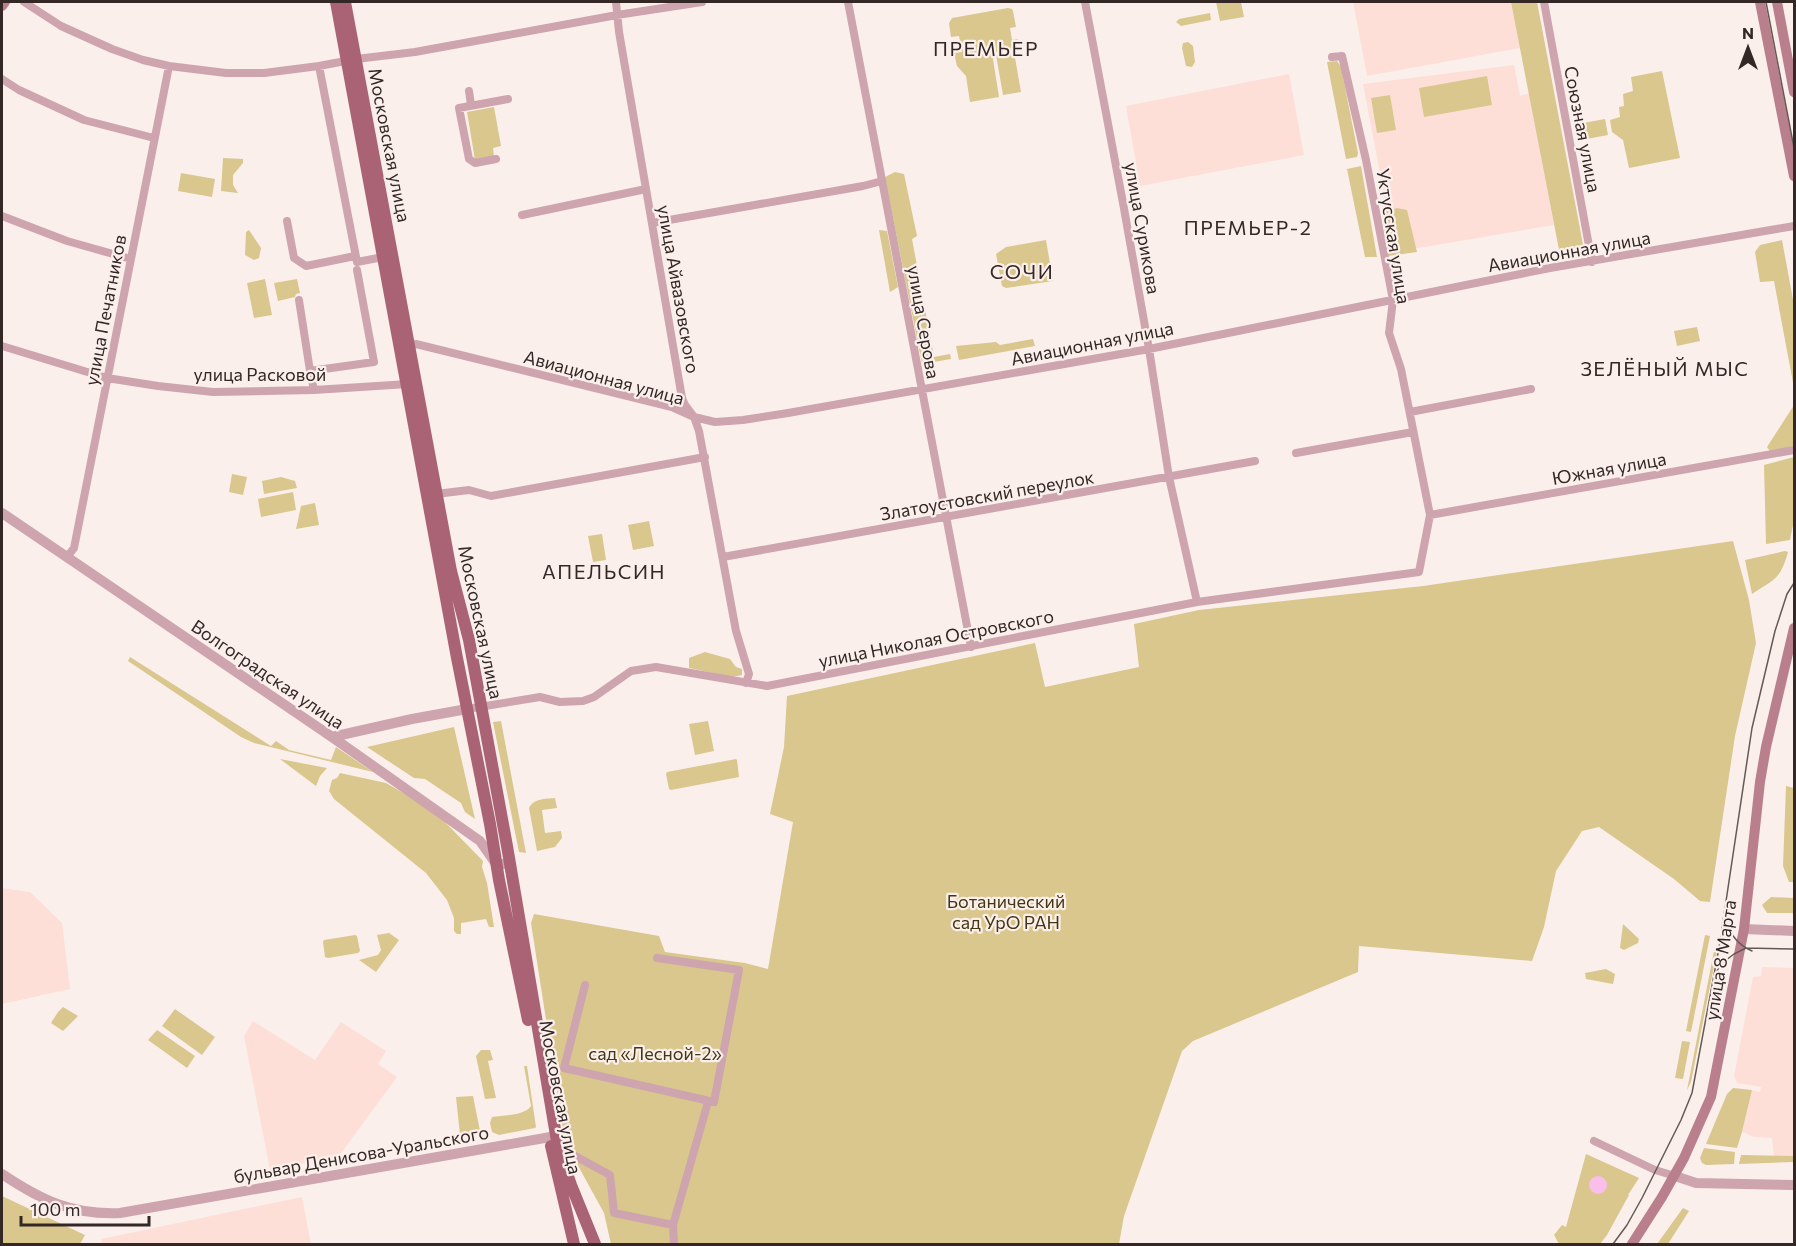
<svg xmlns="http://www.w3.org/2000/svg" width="1796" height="1246" font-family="Commissioner,sans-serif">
  <rect width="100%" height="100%" fill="#fbefec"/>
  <path fill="#fddfd7" d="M1353,2H1511L1520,48L1367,76Z
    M1514,65L1520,96L1529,93L1554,225L1395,252L1363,84Z
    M1289,74L1304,155L1140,186L1126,106Z
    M2,888L30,892L62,923L70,989L2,1004Z
    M1762,967L1794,968V1156L1774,1157L1772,1138L1754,1137L1742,1132L1752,1090L1760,1092L1761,1087L1737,1083L1734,1076L1753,977L1761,976Z
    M253,1021L315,1060L341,1022L386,1051L378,1064L397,1077L339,1156L270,1170L244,1036Z
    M302,1197L311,1244H102L101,1239Z"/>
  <path fill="#d9c78d" d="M1216,2H1241L1244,17L1220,21Z
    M1511,2H1537L1585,255L1561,260Z
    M1008,8L1012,9L1013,11L1016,27L1010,28L1012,40L1018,39L1019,48L992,53L999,97L970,102L966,76L957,66L954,53L962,52L959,36L951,37L949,23L952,18Z
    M1210,13L1211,20L1181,26L1176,22L1179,19Z
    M1188,42L1193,46L1195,62L1192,67L1186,66L1182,48L1183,43Z
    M1014,52L1021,92L1003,95L996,55Z
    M1337,61L1341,67L1358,153L1357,157L1346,159L1327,62Z
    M1662,71L1680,158L1629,168L1623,140L1612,132L1610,120L1620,117L1619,107L1624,106L1623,94L1633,91L1631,77Z
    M1487,76L1492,105L1424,117L1419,88Z
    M1390,95L1396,130L1377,133L1371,98Z
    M494,107L501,146L493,148L494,157L475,160L467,112Z
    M1605,119L1608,135L1581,140L1578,124Z
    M223,158L243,159V163L233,175V185L238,193L221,191Z
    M1361,166L1377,257H1365L1347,169Z
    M895,172L904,174L917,236L912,239L934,357L950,354L951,359L922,364L885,177Z
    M181,173L215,179L212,197L178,191Z
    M1397,208L1407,210L1417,252L1388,256L1382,212Z
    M249,230L261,248L259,258L254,260L245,255L246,232Z
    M879,230L887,231L898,287L890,292Z
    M1046,240L1053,281L1006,288L1002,286L996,254L1006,247Z
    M1782,240L1794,305V388L1774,281L1760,282L1755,252L1760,245Z
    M265,279L272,315L254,318L247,283Z
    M297,279L300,293L296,294L295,297L278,301L274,283Z
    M1697,327L1700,341L1677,346L1674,331Z
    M1033,339L1035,346L959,360L956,346L996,342L1000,345Z
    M1794,405V447L1770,451L1767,447Z
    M1794,457V520L1790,540L1766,544L1764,465Z
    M232,474L247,477L243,495L229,492Z
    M281,477L295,481L297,488L264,494L262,481Z
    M293,492L296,510L261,517L258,499Z
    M315,503L319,525L296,529L301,506Z
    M649,521L654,546L633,550L628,525Z
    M602,534L606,560L593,562L588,536Z
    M1733,541L1749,600L1756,643L1735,736L1710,902L1700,901L1674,879L1599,827L1582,831L1556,871L1544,927L1532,961L1359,946L1358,972L1193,1041L1182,1051L1124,1216L1119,1244H611L604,1213L565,1142L531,923L534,914L659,936L665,952L745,963L768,969L793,822L770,814L784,747L787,696L1035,643L1045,687L1139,667L1134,624L1199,610L1423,586Z
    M1785,551L1788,552C1780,580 1775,579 1752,594L1745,560Z
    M705,652L730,659L736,667L742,669V675L732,677L689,668V658Z
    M130,657L271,746L276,741L289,750L331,760L336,747L373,772L254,743L241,737L128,661Z
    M501,721L526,853L519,852L493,722Z
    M708,721L714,751L695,755L689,724Z
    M454,727L475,819L465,812L461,803L425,779L414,778L367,747Z
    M280,759L327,768L320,776L316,786Z
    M736,759L737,760L739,777L671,790L669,789L666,774L667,772Z
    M340,773L386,783L414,799L440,817L483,861L482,867L487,883L494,927H489L486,919L461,923V934H457L454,931V918L447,900L426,873L334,799L329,791L332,780L337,778Z
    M1786,786L1794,788V882H1789L1783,866Z
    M555,798L557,808L542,810L545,833L561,831L562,838L555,847L537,851L529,808C534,798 546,799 555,798Z
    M1771,897L1794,898V913H1767L1762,905Z
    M1623,924L1639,939L1638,943L1624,950L1620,948Z
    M389,933L399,940L376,972L359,960L378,955L381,950L377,935Z
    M355,935L357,936L360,951L358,953L328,958L325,957L323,942L324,940Z
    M1705,935L1710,936L1691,1032L1686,1031Z
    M1714,951H1717L1691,1082L1687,1090Z
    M1606,969L1615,974L1613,984L1586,979L1585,973Z
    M63,1007L78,1016L63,1031L51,1023L58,1012Z
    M175,1009L215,1037L202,1055L162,1026Z
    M157,1030L195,1056L187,1068L148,1040Z
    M1682,1041L1690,1042L1683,1079L1675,1078Z
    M481,1050H490L493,1060L488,1061L496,1098L485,1099L476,1056Z
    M524,1066H527L536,1127L535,1128L499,1135L492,1132L490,1123L492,1117C504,1115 524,1116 531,1106Z
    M1733,1088L1752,1090L1742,1132L1737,1148L1706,1144L1727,1094Z
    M473,1096L480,1131L460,1135L456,1097Z
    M1704,1148L1735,1152L1734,1164L1706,1165L1702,1163L1700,1158Z
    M1586,1154L1639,1178L1628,1195H1629L1607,1235L1600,1244H1559L1554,1235L1562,1225L1566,1227Z
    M1741,1155L1794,1156V1162L1739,1164Z
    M2,1196L85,1235L80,1244H2Z
    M1683,1208L1689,1211L1668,1244H1657Z"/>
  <path fill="#f9beea" d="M1589 1185a9 9 0 1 1 18 0a9 9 0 1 1-18 0Z"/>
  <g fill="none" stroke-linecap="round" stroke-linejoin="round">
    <path stroke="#cea5ae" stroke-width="8" d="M24,2L61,26L112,49L143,60L169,66L226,73H264L319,66L356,59L415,52L617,15L702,2
      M616,2L619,32L682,398L685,405L694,417L699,431L736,631L749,674L746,683
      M848,2L971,647
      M1085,2L1123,203L1149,349L1169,477L1197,602
      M1544,2L1592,262
      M319,66L357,262L383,257
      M2,79L19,90L84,120L154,138
      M469,91L471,105
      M496,159L475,163L469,159L459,108L508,99
      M522,215L646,189
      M2,216L67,241L131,259
      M287,221L294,258L306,266L355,256
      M652,223L863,186L882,181
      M299,300L310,371
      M2,346L107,378L158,386L213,392L314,390L408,384
      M406,348L416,344L672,407L694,417L715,422L743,420L788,413L1149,349L1550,268L1794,226
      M314,390L310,371L374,362L357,270
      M1410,412L1531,389
      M1296,453L1413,432
      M436,494L469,490L491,496L705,457
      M1430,515L1794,450
      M67,557L74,548L169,66
      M723,557L1255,461
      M467,709L540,697L560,702L583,701L594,697L631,671L656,667L767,686L1197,602L1419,572L1430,515L1401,369L1389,333L1393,300L1366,160L1342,56L1332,57
      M585,985L564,1068L714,1102L739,970L657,958
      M1594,1141L1655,1170L1675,1176
      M559,1148L565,1147L566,1151L610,1175L614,1213L673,1225
      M674,1244L673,1225L708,1102"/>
    <path stroke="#cea5ae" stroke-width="10" d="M2,513L332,737L480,841L496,864H510
      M332,737L412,719L467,709
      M1744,929L1794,931
      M2,1174C41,1200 71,1215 120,1213L556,1136
      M1675,1176L1696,1183L1794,1185"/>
    <path stroke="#ba7f8c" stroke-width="10" d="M1760,2L1794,176
      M1777,2L1794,92
      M2,6L5,2
      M1632,1244L1662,1197L1684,1158L1711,1097L1744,929L1760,782L1766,747L1794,628"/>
    <path stroke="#aa6374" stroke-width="12" d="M336,2L457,658L490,824L499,880L528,1020
      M345,2L451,571L469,640L507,846L558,1147L571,1185L595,1244
      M551,1146L574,1244"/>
    <path stroke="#655956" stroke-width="1.5" d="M1766,2L1794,148
      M1725,918C1729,933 1738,945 1752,951
      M1717,971L1721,964L1734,954L1746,948L1794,949
      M1613,1244L1627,1225L1642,1198L1681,1120L1692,1093L1719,948L1752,728L1775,631L1787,594L1794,583"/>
  </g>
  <g text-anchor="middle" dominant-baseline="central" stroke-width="4.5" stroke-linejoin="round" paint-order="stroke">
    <g font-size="18" fill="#332825" stroke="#fbefec">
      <text transform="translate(1583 129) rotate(79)">Союзная улица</text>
      <text transform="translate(390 145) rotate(79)">Московская улица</text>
      <text transform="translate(1143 228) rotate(80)">улица Сурикова</text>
      <text transform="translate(1394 236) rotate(81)">Уктусская улица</text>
      <text transform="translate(1569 251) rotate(-10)">Авиационная улица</text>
      <text transform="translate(679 289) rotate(80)">улица Айвазовского</text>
      <text transform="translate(105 310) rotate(-79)">улица Печатников</text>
      <text transform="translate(924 322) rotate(80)">улица Серова</text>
      <text transform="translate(1092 343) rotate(-11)">Авиационная улица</text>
      <text x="260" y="374">улица Расковой</text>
      <text transform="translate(604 377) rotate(15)">Авиационная улица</text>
      <text transform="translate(1609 468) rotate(-10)">Южная улица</text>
      <text transform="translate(987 495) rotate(-10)">Златоустовский переулок</text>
      <text transform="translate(481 622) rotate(78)">Московская улица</text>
      <text transform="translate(936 638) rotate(-11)">улица Николая Островского</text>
      <text transform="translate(268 674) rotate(34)">Волгоградская улица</text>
      <text transform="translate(1720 960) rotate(-81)">улица 8 Марта</text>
      <text transform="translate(561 1097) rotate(79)">Московская улица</text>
      <text transform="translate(361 1154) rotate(-10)">бульвар Денисова-Уральского</text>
    </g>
    <g font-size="18" fill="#433813" stroke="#fbefec">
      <text x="1006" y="901">Ботанический<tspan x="1006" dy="21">сад УрО РАН</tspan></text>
      <text x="655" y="1053">сад «Лесной-2»</text>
    </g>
    <g font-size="20" letter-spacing="1.5" fill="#332825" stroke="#fbefec">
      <text x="986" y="48">ПРЕМЬЕР</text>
      <text x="1248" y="227">ПРЕМЬЕР-2</text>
      <text x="1022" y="271">СОЧИ</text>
      <text x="1665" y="368">ЗЕЛЁНЫЙ МЫС</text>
      <text x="604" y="571">АПЕЛЬСИН</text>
    </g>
  </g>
  <rect width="1796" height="1246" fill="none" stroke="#332825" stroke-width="6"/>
  <g transform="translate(1748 48)" stroke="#fbefec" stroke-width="4.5" paint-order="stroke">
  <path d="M0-4.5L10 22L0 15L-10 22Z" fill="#332825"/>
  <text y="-9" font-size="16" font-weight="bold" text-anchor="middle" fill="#332825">N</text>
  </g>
  <path d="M21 1216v9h128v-9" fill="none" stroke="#332825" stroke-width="3"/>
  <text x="30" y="1216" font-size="18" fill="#332825" stroke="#fbefec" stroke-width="4.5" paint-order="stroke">100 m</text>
</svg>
